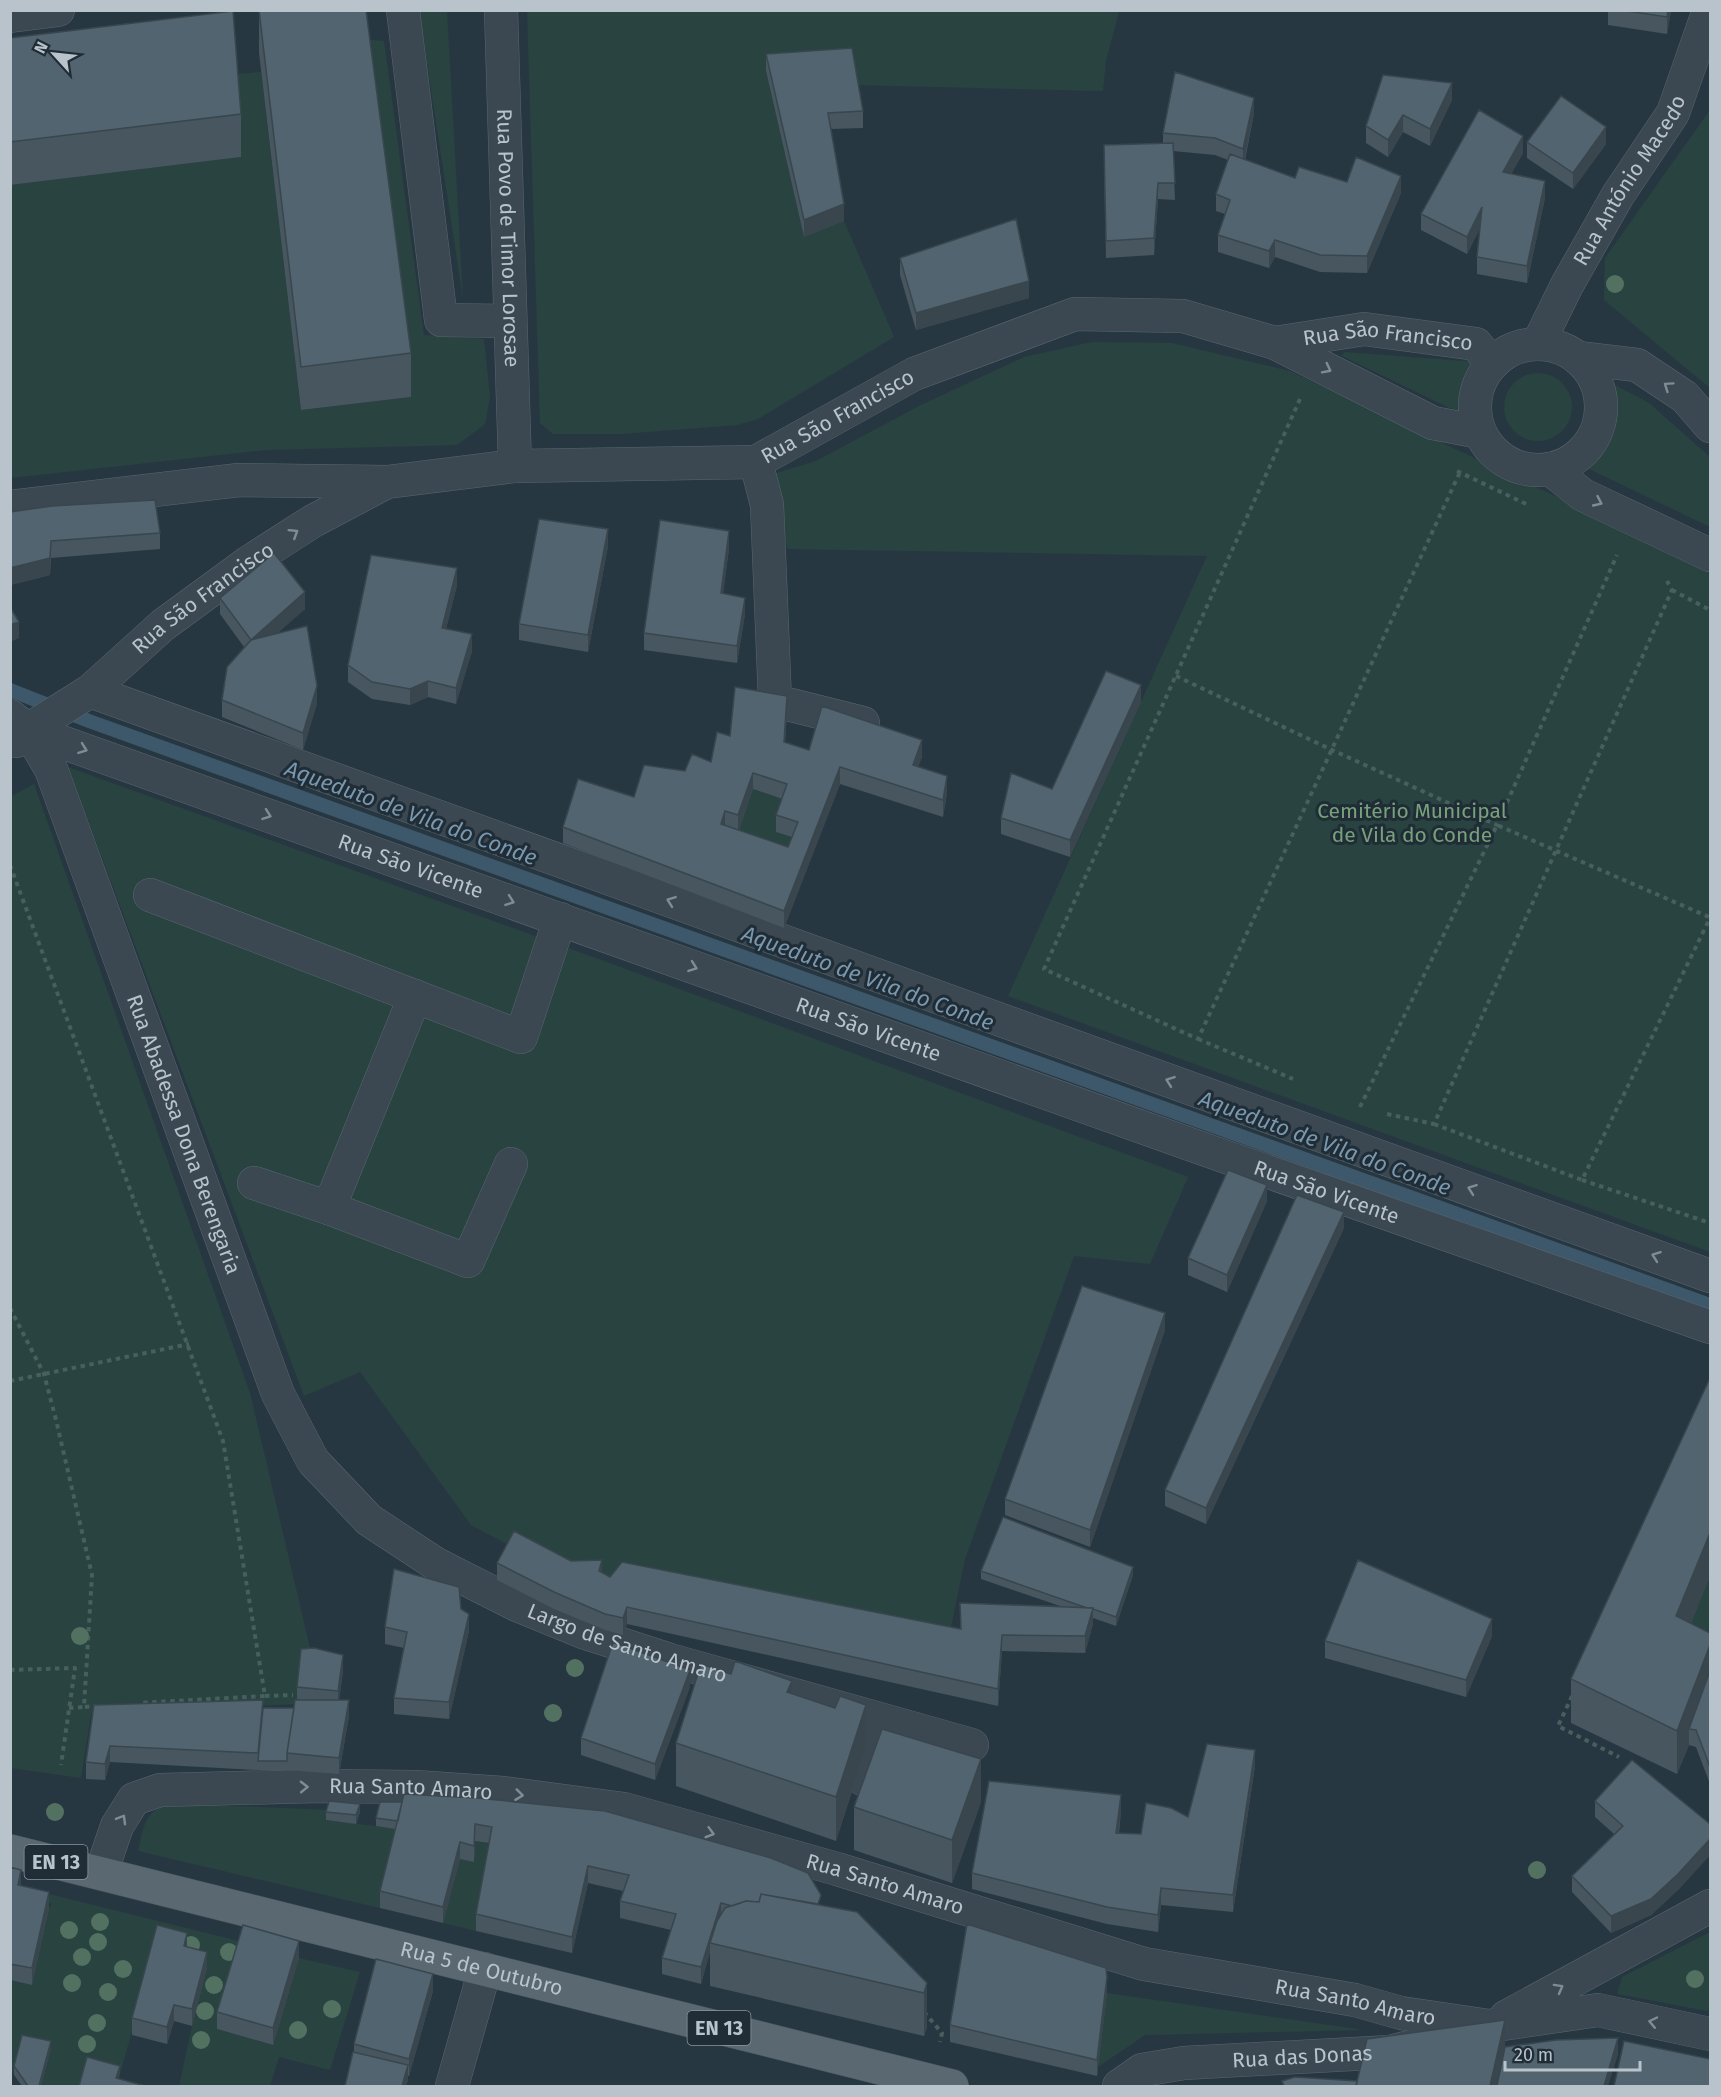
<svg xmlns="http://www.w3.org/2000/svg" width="1721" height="2097" font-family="'Fira Sans',sans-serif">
  <rect width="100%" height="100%" fill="#273742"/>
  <path fill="#294341" d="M419,11H447L463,299Z
    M527,11H1119L1106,61L1103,91L855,85L766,71L804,237L844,221L894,337L758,419L737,425L621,434H553L540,423Z
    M364,39L384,41L424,335L484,339L490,397L485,424L457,445L266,450L11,478L10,185L241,157L235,74L261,72L301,410L411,397Z
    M1710,110V388L1604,300L1605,258Z
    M1092,342L1172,343L1290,371L1710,569V1252L1008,996L1207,556L788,549L770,475L816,461L919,406L1024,357Z
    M1344,352L1478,362C1477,369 1474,370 1471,375C1464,387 1463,402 1464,415L1342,356Z
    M1504 407a34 34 0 1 1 68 0a34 34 0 1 1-68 0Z
    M1611,383L1649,403L1710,457V527L1585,467C1618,437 1615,425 1611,383Z
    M68,767L612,964L1188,1177L1150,1264L1074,1256L965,1559L948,1642L612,1576L571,1578L471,1525L360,1372L304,1396Z
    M34,784L250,1393L314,1665L297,1704L91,1714L81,1778L11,1768L10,797Z
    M753,789L787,801L798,839L788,863L738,831Z
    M1710,1576V1677L1676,1659Z
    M169,1803L329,1810L327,1820L399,1829L380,1908L138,1851C145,1825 142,1814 169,1803Z
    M475,1841L492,1844L476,1931L443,1923L460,1859Z
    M21,1887L243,1942L217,2029L272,2045L299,1958L360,1972L330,2070L279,2057L270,2086H179L192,2026L207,1969L157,1942L120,2074L81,2086H41L51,2050L22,2044L14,2075L11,2070L10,1980L32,1985L49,1908L52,1904Z
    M1710,1932V2010L1707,2011L1617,1994L1622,1977Z
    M1107,1993L1364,2030L1145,2035L1098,2067Z"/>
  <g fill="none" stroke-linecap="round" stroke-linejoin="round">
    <path stroke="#3d586a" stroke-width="14" d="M10,690L89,721L1710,1305"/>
    <defs>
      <g id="minor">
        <path d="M403,10L441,320L510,321"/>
        <path id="s1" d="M501,10L515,466"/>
        <path d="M10,16L58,10"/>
        <path id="s2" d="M1275,343L1364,329L1476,344L1492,364"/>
        <path id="s3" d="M1538,344L1567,285L1618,195L1673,113L1709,10"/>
        <circle cx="1538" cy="407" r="63"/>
        <path d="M1578,358L1637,365L1685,397L1710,426"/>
        <path d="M756,462L767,505L775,701L863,723"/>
        <path d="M1550,469L1583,495L1710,555"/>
        <path id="s4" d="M10,507L239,480L387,482L515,466L756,462L914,374L1075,314L1183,316L1275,343L1433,423L1480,432"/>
        <path d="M90,691L1710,1276"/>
        <path id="s5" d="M10,716L28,730L1212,1152L1710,1327"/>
        <path id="s6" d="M28,730L51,769L278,1394L313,1461L369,1520L436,1564L517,1605L583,1632L670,1660L972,1745"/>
        <path id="s7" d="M16,741L28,730L90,691L163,625L249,562L313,521L383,484"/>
        <path d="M150,895L521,1037L560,919"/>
        <path d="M254,1183L329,1208L415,996"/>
        <path d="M329,1208L468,1261L511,1164"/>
        <path d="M864,1780L882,1721"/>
        <path id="s8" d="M101,1873L117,1826L134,1799L160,1790L319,1786L416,1787L503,1793L624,1809L837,1869L1144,1964L1355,2000L1401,2013L1489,2026L1598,2010L1710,2034"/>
        <path d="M1506,2017L1710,1906"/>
        <path d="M452,2086L485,1969"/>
        <path id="s9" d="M1119,2086L1142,2070L1184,2063L1390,2052L1409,2047"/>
      </g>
      <g id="major">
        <path id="s10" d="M10,1851L952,2086"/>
      </g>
    </defs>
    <use href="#minor" stroke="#59666f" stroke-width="34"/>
    <use href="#major" stroke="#48545e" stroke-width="34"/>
    <path stroke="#475f5d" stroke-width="4" stroke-dasharray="4.5 4.5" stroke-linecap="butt" d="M1300,399L1044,969L1198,1039L1460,472
      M1457,471L1526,504
      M1672,590L1710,610
      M1176,676L1332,750L1497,825L1617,555
      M10,865L223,1441L265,1696L140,1703
      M1198,1039L1293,1079
      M1360,1107L1497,825L1709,917L1710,914
      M1387,1114L1434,1124L1672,590L1667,581
      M1434,1124L1582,1180L1710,918
      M1582,1180L1710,1223
      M10,1308L44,1374L56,1420L92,1575L84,1707L96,1706
      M10,1381L189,1344
      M10,1670L75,1668L61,1765
      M265,1696L293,1695
      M1572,1696L1558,1726L1619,1757
      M69,1708L84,1707
      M924,2012L942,2033L940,2042"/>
    <use href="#minor" stroke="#3b4852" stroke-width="33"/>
    <use href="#major" stroke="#596871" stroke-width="33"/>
  </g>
  <g fill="#537161">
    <circle cx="1615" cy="284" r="9"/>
    <circle cx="80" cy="1636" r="9"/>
    <circle cx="575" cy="1668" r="9"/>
    <circle cx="553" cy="1713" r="9"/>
    <circle cx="55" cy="1812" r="9"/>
    <circle cx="1537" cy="1870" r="9"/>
    <circle cx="100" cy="1922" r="9"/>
    <circle cx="69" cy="1930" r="9"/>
    <circle cx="98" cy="1942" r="9"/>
    <circle cx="191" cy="1945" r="9"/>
    <circle cx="229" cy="1952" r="9"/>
    <circle cx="82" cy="1957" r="9"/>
    <circle cx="123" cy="1969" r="9"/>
    <circle cx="1695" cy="1979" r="9"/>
    <circle cx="72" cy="1983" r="9"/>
    <circle cx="214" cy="1985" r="9"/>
    <circle cx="108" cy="1992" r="9"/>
    <circle cx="332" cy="2009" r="9"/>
    <circle cx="205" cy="2011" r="9"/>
    <circle cx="97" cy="2023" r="9"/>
    <circle cx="298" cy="2030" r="9"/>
    <circle cx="201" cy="2040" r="9"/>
    <circle cx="87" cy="2044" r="9"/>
  </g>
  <path fill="#47565f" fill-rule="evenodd" d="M259,10L411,353V397L301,410L259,53Z
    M1608,10H1671L1667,34L1608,25Z
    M10,38L241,114V157L10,185Z
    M766,54L863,111V128L831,129L844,221L804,237L766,71Z
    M1452,100L1430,146L1403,132L1388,157L1366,143V126Z
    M1254,114L1245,160L1295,178L1347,182L1401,193L1367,273L1320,272L1275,257L1269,268L1218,252V235L1225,214L1216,211V194L1228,160L1215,155L1173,151L1175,200L1158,199L1154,255L1106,258L1104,162L1163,143V133Z
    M1527,142L1606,144L1573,189L1527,158Z
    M1523,153L1511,174L1545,198L1527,283L1477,274V257L1480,228L1467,254L1421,230V214Z
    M900,258L1029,298L916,330L900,275Z
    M10,512L160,533V549L51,558L50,575L10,585Z
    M608,546L588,652L519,640V624Z
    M729,548L723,594L745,614L737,663L644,650V633Z
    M457,585L446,629L472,651L456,704L428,697L410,705L372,699L348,682V665Z
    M220,598L305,609L277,633L317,703L303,750L222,717V700L244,647L220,614Z
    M1141,702L1070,857L1001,834V818L1052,789Z
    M787,712L785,742L809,750L922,757L918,766L947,793L943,817L840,784L784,928L563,843V827L634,797L685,771L711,762L730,736ZM753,789L782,799L776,815V832L792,837L788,847L739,830Z
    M1267,1201L1227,1292L1188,1275V1258Z
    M1344,1228L1206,1524L1165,1506V1490Z
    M1165,1330L1090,1547L1005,1515V1499Z
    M571,1561L602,1573L610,1577L960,1629V1603L1060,1606L981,1579V1571L1133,1575L1116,1626L1093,1618V1624L1085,1653L1002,1651L998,1706L627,1624L623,1635L605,1630L554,1609L497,1580V1563Z
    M1710,1576L1691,1623L1710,1633V1784L1696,1747L1689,1745L1677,1774L1571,1723V1679Z
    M461,1609L469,1631L449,1719L394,1714V1698L404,1648L385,1644V1627Z
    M1492,1636L1466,1697L1325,1658V1641Z
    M343,1671L339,1700L349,1716L339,1774L287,1770H258L110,1762L105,1780L86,1779V1762L94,1705L294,1708L297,1700V1687Z
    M690,1687L655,1780L581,1755V1738Z
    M792,1693L866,1748L836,1841L676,1786V1743Z
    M1255,1766L1233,1912L1161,1905L1158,1932L1107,1924L972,1889V1873L1121,1811L1119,1833L1141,1834L1188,1817Z
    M1595,1801L1710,1824V1855L1678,1890L1651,1915L1611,1933L1572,1892V1876L1614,1834L1595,1817Z
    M402,1802L821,1905L927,1983V2027L924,2036L710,1986V1952L701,1984L662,1974V1958L671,1930L620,1918V1901L623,1891L588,1883L572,1953L476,1931V1914L489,1843L475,1841L474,1862L460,1859L443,1923L380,1908V1891L395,1829L376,1826V1818Z
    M981,1802L952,1883L854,1850V1807Z
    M326,1812H360L356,1824L326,1820Z
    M10,1867L21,1886L49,1908L32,1985L10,1980Z
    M187,1947L207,1968L192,2026L174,2021L167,2044L132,2035V2018Z
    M299,1958L273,2045L217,2029V2012Z
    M433,1991L409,2076H408L406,2086H345L354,2052V2044Z
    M1107,1993L1097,2076L950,2042V2025Z
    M51,2049L41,2086H22L14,2075V2066Z"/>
  <path fill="#39464e" d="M1668,10H1671L1667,34V17Z
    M1452,83V100L1430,146V129Z
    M1254,98V114L1243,166V149Z
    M1403,115V132L1388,157V140Z
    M1606,127V144L1573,189V173Z
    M1523,136V153L1503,189V172Z
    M1401,176V193L1367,273V256Z
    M1545,181V198L1527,283V266Z
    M1158,183V199L1154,255V238Z
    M844,204V221L804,237V220Z
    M1482,207V223L1467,254V237Z
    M1275,240V257L1269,268V251Z
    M1029,281V298L916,330V313Z
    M608,529V546L588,652V635Z
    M729,531V548L721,610V593Z
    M51,541L50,575L10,585V568Z
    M457,568V585L442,644V628Z
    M305,592V609L251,657V640Z
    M745,598V614L737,663V646Z
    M19,622V638L10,642V625Z
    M472,634V651L456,704V688Z
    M428,681V697L410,705V689Z
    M1141,685V702L1070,857V840Z
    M317,686V703L303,750V733Z
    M787,696V712L784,759V742Z
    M922,740V757L913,781V765Z
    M840,767V784L784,928V911Z
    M753,773V789L738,832V815Z
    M947,776V793L943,817V800Z
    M725,811V828L721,824Z
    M1267,1185V1201L1227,1292V1275Z
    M1344,1212V1228L1206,1524V1508Z
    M1165,1313V1330L1090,1547V1530Z
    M1710,1533V1576L1676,1659V1616Z
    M602,1560V1577L599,1571Z
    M1133,1567V1575L1116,1626V1617Z
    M627,1607V1624L623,1635V1618Z
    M1093,1608V1624L1085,1653V1636Z
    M469,1614V1631L449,1719V1702Z
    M1492,1619V1636L1466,1697V1680Z
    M1002,1635V1651L998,1706V1689Z
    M1710,1645V1688L1689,1729V1745L1677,1774V1731Z
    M343,1655V1671L338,1708V1691Z
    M690,1670V1687L655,1780V1764Z
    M792,1681V1725L787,1692Z
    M349,1700V1716L339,1774V1758Z
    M866,1705V1748L836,1841V1797Z
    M110,1746V1762L105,1780V1764Z
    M1255,1750V1766L1233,1912V1895Z
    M981,1759V1802L952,1883V1840Z
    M1121,1795V1811L1116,1849V1833Z
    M360,1804V1812L356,1824V1815Z
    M475,1824V1841L474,1862V1846Z
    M1710,1839V1855L1678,1890L1651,1915L1611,1933V1916Z
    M460,1842V1859L443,1923V1907Z
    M588,1866V1883L572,1953V1937Z
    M21,1870V1887L18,1885Z
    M1161,1888V1905L1158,1932V1915Z
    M49,1892V1908L32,1985V1968Z
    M721,1903V1920L710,1943V1952L701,1984V1967Z
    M187,1933V1949L184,1946Z
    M299,1941V1958L273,2045V2028Z
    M207,1952V1968L192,2026V2009Z
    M433,1974V1991L409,2076V2059Z
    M1107,1977V1993L1097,2076V2060Z
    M927,1983V2027L924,2036V1993Z
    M174,2005V2021L167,2044V2027Z
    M1505,2020V2063L1500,2086H1490Z
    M1618,2038V2055L1608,2086H1604Z
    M51,2041V2049L41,2086H39Z
    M408,2065V2081L406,2086H402Z
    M120,2066V2074L116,2086V2078Z"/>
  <path fill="#52646f" stroke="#39464e" stroke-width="1.5" fill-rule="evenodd" d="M259,10H366L411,353L301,367Z
    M1621,10H1668L1667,17Z
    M233,11L241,114L10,142V38Z
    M852,48L863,111L828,113L844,204L804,220L766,54Z
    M1175,72L1254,98L1243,149L1215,138L1163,133Z
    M1383,75L1452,83L1430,129L1403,115L1388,140L1366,126Z
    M1561,96L1606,127L1573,173L1527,142Z
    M1479,110L1523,136L1503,172L1545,181L1527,266L1477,257L1482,207L1467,237L1421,214Z
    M1173,143L1175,183H1158L1154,238L1106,241L1104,145Z
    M1230,154L1295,178L1299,167L1347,182L1356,157L1401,176L1367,256L1320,255L1275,240L1269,251L1218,235L1230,200L1216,194Z
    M1016,219L1029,281L916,313L900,258Z
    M155,500L160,533L51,541L50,558L10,568V512L52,506Z
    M539,519L608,529L588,635L519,624Z
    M660,520L729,531L721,593L745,598L737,646L644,633Z
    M274,553L305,592L251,640L220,598Z
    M371,555L457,568L442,628L472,634L456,688L428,681L410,689L372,682L348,665Z
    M10,607L19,622L10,625Z
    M307,626L317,686L303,733L222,700L227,667L251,640Z
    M1106,671L1141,685L1070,840L1001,818L1011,773L1052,789Z
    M735,687L787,696L784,742L809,750L822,706L922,740L913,765L947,776L943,800L840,767L784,911L563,827L578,779L634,797L644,765L685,771L692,754L711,762L717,732L730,736ZM753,773L787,784L776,815L798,822L788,847L721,824L725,811L738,815Z
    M1228,1170L1267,1185L1227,1275L1188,1258Z
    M1297,1195L1344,1212L1206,1508L1165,1490Z
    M1082,1286L1165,1313L1090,1530L1005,1499Z
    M1710,1378V1533L1676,1616L1710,1633V1645L1677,1731L1571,1679Z
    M1003,1517L1133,1567L1116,1617L1093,1609V1608H1087L981,1571Z
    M514,1531L571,1561L602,1560L599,1571L610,1577L622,1562L961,1629L960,1603L1093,1608L1085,1636L1002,1635L998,1689L627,1607L623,1618L605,1614L554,1592L497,1563Z
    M1358,1560L1492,1619L1466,1680L1325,1641Z
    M394,1569L459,1587L461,1609L469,1614L449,1702L394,1698L407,1632L385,1627Z
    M613,1642L690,1670L655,1764L581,1738Z
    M314,1648L343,1655L338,1691L297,1687L301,1649Z
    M735,1661L792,1681L787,1692L835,1708L840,1696L866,1705L836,1797L676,1743L701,1664L731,1674Z
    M1710,1671V1767L1696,1730L1689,1729Z
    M263,1700L258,1753L110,1746L105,1764L86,1762L94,1705Z
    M295,1700H349L339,1758L287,1753Z
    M263,1708H294L287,1753V1761H258Z
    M882,1729L981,1759L952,1840L854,1807Z
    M1207,1744L1255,1750L1233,1895L1161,1888L1158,1915L1107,1907L972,1873L989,1781L1121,1795L1116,1833L1141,1834L1146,1803L1171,1808L1188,1817Z
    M1632,1760L1710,1824V1839L1678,1874L1651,1899L1611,1916L1572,1876L1623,1826L1595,1801Z
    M404,1794L477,1798L605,1811L771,1858L808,1873L821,1895L818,1904L761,1894L759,1902L746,1901L732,1906L721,1903L701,1967L662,1958L676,1914L620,1901L629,1875L588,1866L572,1937L476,1914L492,1827L475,1824L474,1846L460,1842L443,1907L380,1891Z
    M329,1801L360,1804L356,1815L326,1812Z
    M380,1802H402L398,1821L376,1818Z
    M10,1867L21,1870L18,1885L49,1892L32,1968L10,1964Z
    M761,1894L857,1912L927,1983L924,1993L710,1943L717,1921L725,1908L746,1901L759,1902Z
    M967,1924L1106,1968L1107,1977L1097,2060L950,2025Z
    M157,1925L187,1933L184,1946L207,1952L192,2009L174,2005L167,2027L132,2018Z
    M243,1925L299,1941L273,2028L217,2012Z
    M376,1959L433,1974L409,2059L354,2044Z
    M1505,2020L1490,2086H1356L1367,2039Z
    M22,2035L51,2041L39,2086H28L14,2066Z
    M1618,2038L1604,2086H1497L1505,2047L1556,2040Z
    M1624,2041L1710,2059V2086H1614Z
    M353,2052L408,2065L402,2086H345Z
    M87,2057L120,2066L116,2078L145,2086H79Z
    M1295,2077L1357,2081L1356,2086H1284L1282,2081Z"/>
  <defs><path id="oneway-chevron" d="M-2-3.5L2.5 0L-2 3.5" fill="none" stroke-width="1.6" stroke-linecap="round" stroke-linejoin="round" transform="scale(1.5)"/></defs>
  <g stroke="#808c95">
    <use href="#oneway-chevron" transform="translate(1327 369) rotate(27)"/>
    <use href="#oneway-chevron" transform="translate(1668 386) rotate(-145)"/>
    <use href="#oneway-chevron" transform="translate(1598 502) rotate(25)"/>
    <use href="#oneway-chevron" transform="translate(294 533) rotate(-32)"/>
    <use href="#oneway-chevron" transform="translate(83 749) rotate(20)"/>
    <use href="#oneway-chevron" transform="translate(267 815) rotate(20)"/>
    <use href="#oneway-chevron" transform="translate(510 901) rotate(20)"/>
    <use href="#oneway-chevron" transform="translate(671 901) rotate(-160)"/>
    <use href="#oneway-chevron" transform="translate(693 967) rotate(20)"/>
    <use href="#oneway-chevron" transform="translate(1170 1081) rotate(-160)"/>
    <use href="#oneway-chevron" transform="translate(1472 1189) rotate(-160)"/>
    <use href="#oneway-chevron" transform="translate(1656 1256) rotate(-160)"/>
    <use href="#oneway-chevron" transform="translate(304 1787) rotate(-1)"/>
    <use href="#oneway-chevron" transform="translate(519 1795) rotate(7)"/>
    <use href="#oneway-chevron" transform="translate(122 1819) rotate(-60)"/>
    <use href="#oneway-chevron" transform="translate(710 1833) rotate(16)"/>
    <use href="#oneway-chevron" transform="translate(1559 1988) rotate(-29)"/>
    <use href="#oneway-chevron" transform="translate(1653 2022) rotate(-168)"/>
  </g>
  <g text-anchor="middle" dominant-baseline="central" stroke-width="6" stroke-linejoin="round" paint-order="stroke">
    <g fill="#202d37" stroke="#8a969f" stroke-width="1.5">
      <rect x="24.5" y="1845" width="63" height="34" rx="4.5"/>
      <rect x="687.5" y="2011" width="63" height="34" rx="4.5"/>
    </g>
    <g font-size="20" font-weight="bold" fill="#b8c3cc">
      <text x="56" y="1862">EN 13</text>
      <text x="719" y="2028">EN 13</text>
    </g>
    <g font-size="21" fill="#b8c3cc" stroke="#202d37">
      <text stroke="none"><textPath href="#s3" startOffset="188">Rua António Macedo</textPath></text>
      <text stroke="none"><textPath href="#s1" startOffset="228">Rua Povo de Timor Lorosae</textPath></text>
      <text stroke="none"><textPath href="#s2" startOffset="114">Rua São Francisco</textPath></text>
      <text stroke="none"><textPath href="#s4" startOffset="842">Rua São Francisco</textPath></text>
      <text stroke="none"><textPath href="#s7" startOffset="236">Rua São Francisco</textPath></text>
      <text stroke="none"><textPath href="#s5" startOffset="429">Rua São Vicente</textPath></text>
      <text stroke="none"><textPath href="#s5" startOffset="915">Rua São Vicente</textPath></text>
      <text stroke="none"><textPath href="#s6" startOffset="434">Rua Abadessa Dona Berengaria</textPath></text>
      <text stroke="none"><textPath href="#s5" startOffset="1401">Rua São Vicente</textPath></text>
      <text stroke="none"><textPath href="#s6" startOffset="1155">Largo de Santo Amaro</textPath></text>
      <text stroke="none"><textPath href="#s8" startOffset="360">Rua Santo Amaro</textPath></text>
      <text stroke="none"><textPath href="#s8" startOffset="846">Rua Santo Amaro</textPath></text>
      <text stroke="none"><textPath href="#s10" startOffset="486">Rua 5 de Outubro</textPath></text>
      <text stroke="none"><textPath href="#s8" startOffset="1332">Rua Santo Amaro</textPath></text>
      <text stroke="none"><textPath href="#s9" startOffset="189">Rua das Donas</textPath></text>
    </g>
    <g font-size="21" fill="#77a17a" stroke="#202d37">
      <text x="1412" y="811">Cemitério Municipal<tspan x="1412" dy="24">de Vila do Conde</tspan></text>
    </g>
    <g font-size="22" font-style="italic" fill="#7998ae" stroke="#202d37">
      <text transform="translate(411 813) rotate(20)">Aqueduto de Vila do Conde</text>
      <text transform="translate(868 978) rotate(20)">Aqueduto de Vila do Conde</text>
      <text transform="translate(1325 1143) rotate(20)">Aqueduto de Vila do Conde</text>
    </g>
  </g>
  <rect width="1721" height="2097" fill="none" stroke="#b8c3cc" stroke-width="24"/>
  <g transform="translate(54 54) rotate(297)" stroke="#202d37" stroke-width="4.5" paint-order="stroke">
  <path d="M0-4.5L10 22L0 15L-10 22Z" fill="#b8c3cc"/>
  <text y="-9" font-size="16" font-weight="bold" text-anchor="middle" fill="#b8c3cc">N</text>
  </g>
  <path d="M1505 2061v9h135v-9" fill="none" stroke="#b8c3cc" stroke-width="3"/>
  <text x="1514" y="2061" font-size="18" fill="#b8c3cc" stroke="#202d37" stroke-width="4.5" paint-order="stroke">20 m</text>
</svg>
